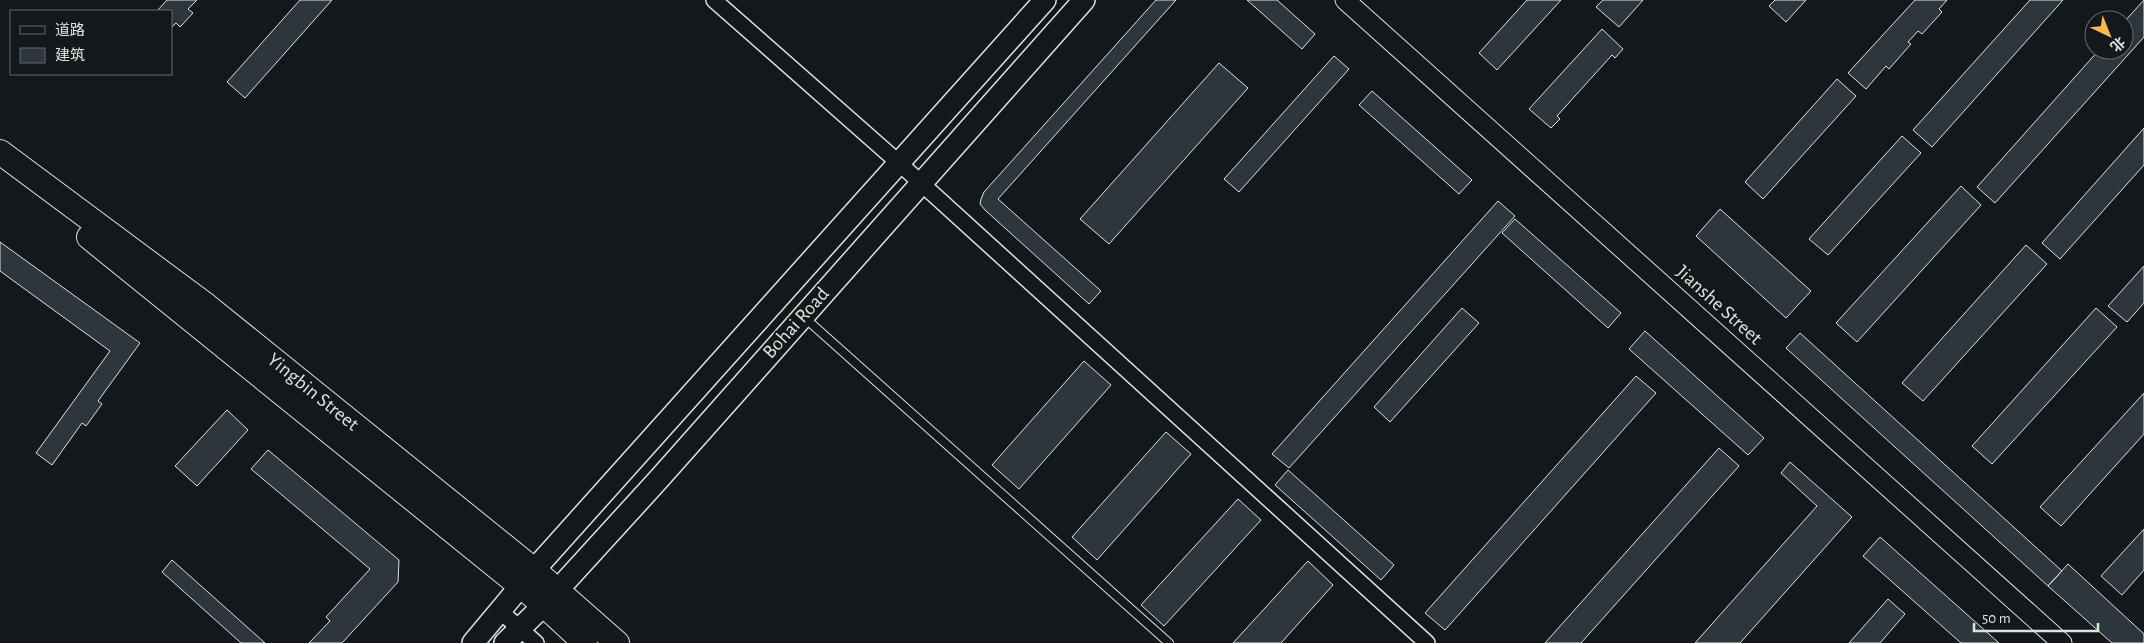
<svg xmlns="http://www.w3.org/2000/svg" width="2144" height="643" font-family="'Alegreya Sans','Noto Sans SC',sans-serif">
  <rect width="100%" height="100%" fill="#14181c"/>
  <path fill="#2c363c" stroke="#d8e6dc" d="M167,0H197L188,9L193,13L180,27L176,23L171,28V11H157Z
    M300,0H332L245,98L227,82Z
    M1156,0H1176L998,199L1101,291L1089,304L985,210L980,204L981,199L984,192Z
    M1247,0H1277L1315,34L1302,49Z
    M1527,0H1561L1497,70L1479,53Z
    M1603,0H1643L1619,27L1596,7Z
    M1775,0H1806L1786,22L1769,6Z
    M1915,0H1947L1939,9L1942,12L1922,34L1918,31L1908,42L1911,44L1889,69L1886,66L1866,89L1848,73Z
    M2030,0H2063L1932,147L1913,130Z
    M2144,0V37L1995,203L1977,187L2099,50H2124V22Z
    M1602,29L1623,49L1615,58L1612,55L1557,116L1560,119L1551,128L1529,109Z
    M1334,56L1349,69L1239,192L1224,179Z
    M1219,63L1248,88L1109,244L1080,219Z
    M1837,79L1856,96L1763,199L1745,182Z
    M1372,91L1472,180L1459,194L1359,105Z
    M2144,128V165L2060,259L2042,243Z
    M1902,136L1921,153L1828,255L1809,239Z
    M1961,186L1981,205L1857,342L1836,323Z
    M1498,201L1515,216L1289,468L1272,454Z
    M1720,209L1811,291L1786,318L1696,236Z
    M1515,219L1621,313L1608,328L1502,233Z
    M0,242L140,343L98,401L102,404L86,426L82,423L52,465L36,453L110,351L0,271Z
    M2026,245L2047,264L1923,401L1902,383Z
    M2144,266V303L2127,322L2108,306Z
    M1462,308L1479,323L1390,422L1374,407Z
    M2096,308L2117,327L1992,464L1972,446Z
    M1645,331L1764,438L1748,455L1629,349Z
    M1800,333L2062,571L2048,586L1786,348Z
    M1084,361L1111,385L1019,489L992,465Z
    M1636,376L1656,393L1445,630L1425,613Z
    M2144,393V434L2061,526L2040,507Z
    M227,410L248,430L197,486L175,466Z
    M1166,432L1191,454L1097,560L1072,537Z
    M1719,448L1739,466L1581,643H1545Z
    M268,450L399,560L398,582L342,643H309L330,621L326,617L370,569L251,469Z
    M1790,462L1852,517L1740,643H1695L1817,506L1781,473Z
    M1288,470L1394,565L1381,580L1275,485Z
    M1238,499L1261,520L1164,626L1141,605Z
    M2144,529V570L2122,595L2101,576Z
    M1880,537L1999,643H1961L1863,556Z
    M172,560L265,643H241L162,572Z
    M1308,561L1333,585L1281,643H1233Z
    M2068,564L2144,634V643H2112L2048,586Z
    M1888,599L1905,614L1880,643H1849Z"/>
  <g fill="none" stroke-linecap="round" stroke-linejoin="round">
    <defs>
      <path id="service" d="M805,318L1169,643"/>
      <path id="minor" d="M714,0L899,163L1427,643
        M500,611L536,643"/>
      <path id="tertiary" d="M1345,0L2062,643"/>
      <path id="secondary" d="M473,643L534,570L1045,0
        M505,643L544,605L658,480L1084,0"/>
      <path id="primary" d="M0,152L207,306L534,570L617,643
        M89,237L544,605L585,643"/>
    </defs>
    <use href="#service" stroke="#d8e6dc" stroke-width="10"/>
    <use href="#minor" stroke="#d8e6dc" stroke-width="18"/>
    <use href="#tertiary" stroke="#d8e6dc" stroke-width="21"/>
    <use href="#secondary" stroke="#d8e6dc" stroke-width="24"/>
    <use href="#primary" stroke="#d8e6dc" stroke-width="26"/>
    <use href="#service" stroke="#14181c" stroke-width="8"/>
    <use href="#minor" stroke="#14181c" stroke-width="15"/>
    <use href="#tertiary" stroke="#14181c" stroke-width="19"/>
    <use href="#secondary" stroke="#14181c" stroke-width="21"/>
    <use href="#primary" stroke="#14181c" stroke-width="24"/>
  </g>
  <g text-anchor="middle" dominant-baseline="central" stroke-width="4" stroke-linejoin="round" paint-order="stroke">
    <g font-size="20" fill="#d8e6dc" stroke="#14181c">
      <text transform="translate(1719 305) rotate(42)">Jianshe Street</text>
      <text transform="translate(796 323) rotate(-48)">Bohai Road</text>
      <text transform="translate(313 392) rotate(39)">Yingbin Street</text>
    </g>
  </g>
  <rect x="10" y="10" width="162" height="65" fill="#14181c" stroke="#626a69"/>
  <rect x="20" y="26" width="25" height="8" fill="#14181c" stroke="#626a69"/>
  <text x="55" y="35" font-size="15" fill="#d8e6dc">道路</text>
  <rect x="20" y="48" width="25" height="15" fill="#2c363c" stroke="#626a69"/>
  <text x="55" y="60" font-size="15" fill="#d8e6dc">建筑</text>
  <g transform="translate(2109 35) rotate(137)"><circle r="24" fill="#14181c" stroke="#626a69"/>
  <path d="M0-4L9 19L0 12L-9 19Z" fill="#ffb74d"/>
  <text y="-8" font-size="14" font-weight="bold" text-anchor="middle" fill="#d8e6dc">北</text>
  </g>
  <path d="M1974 623v8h124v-8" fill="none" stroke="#d8e6dc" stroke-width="2.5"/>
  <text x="1982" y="623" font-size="15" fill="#d8e6dc" stroke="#14181c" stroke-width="4" paint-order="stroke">50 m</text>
</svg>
